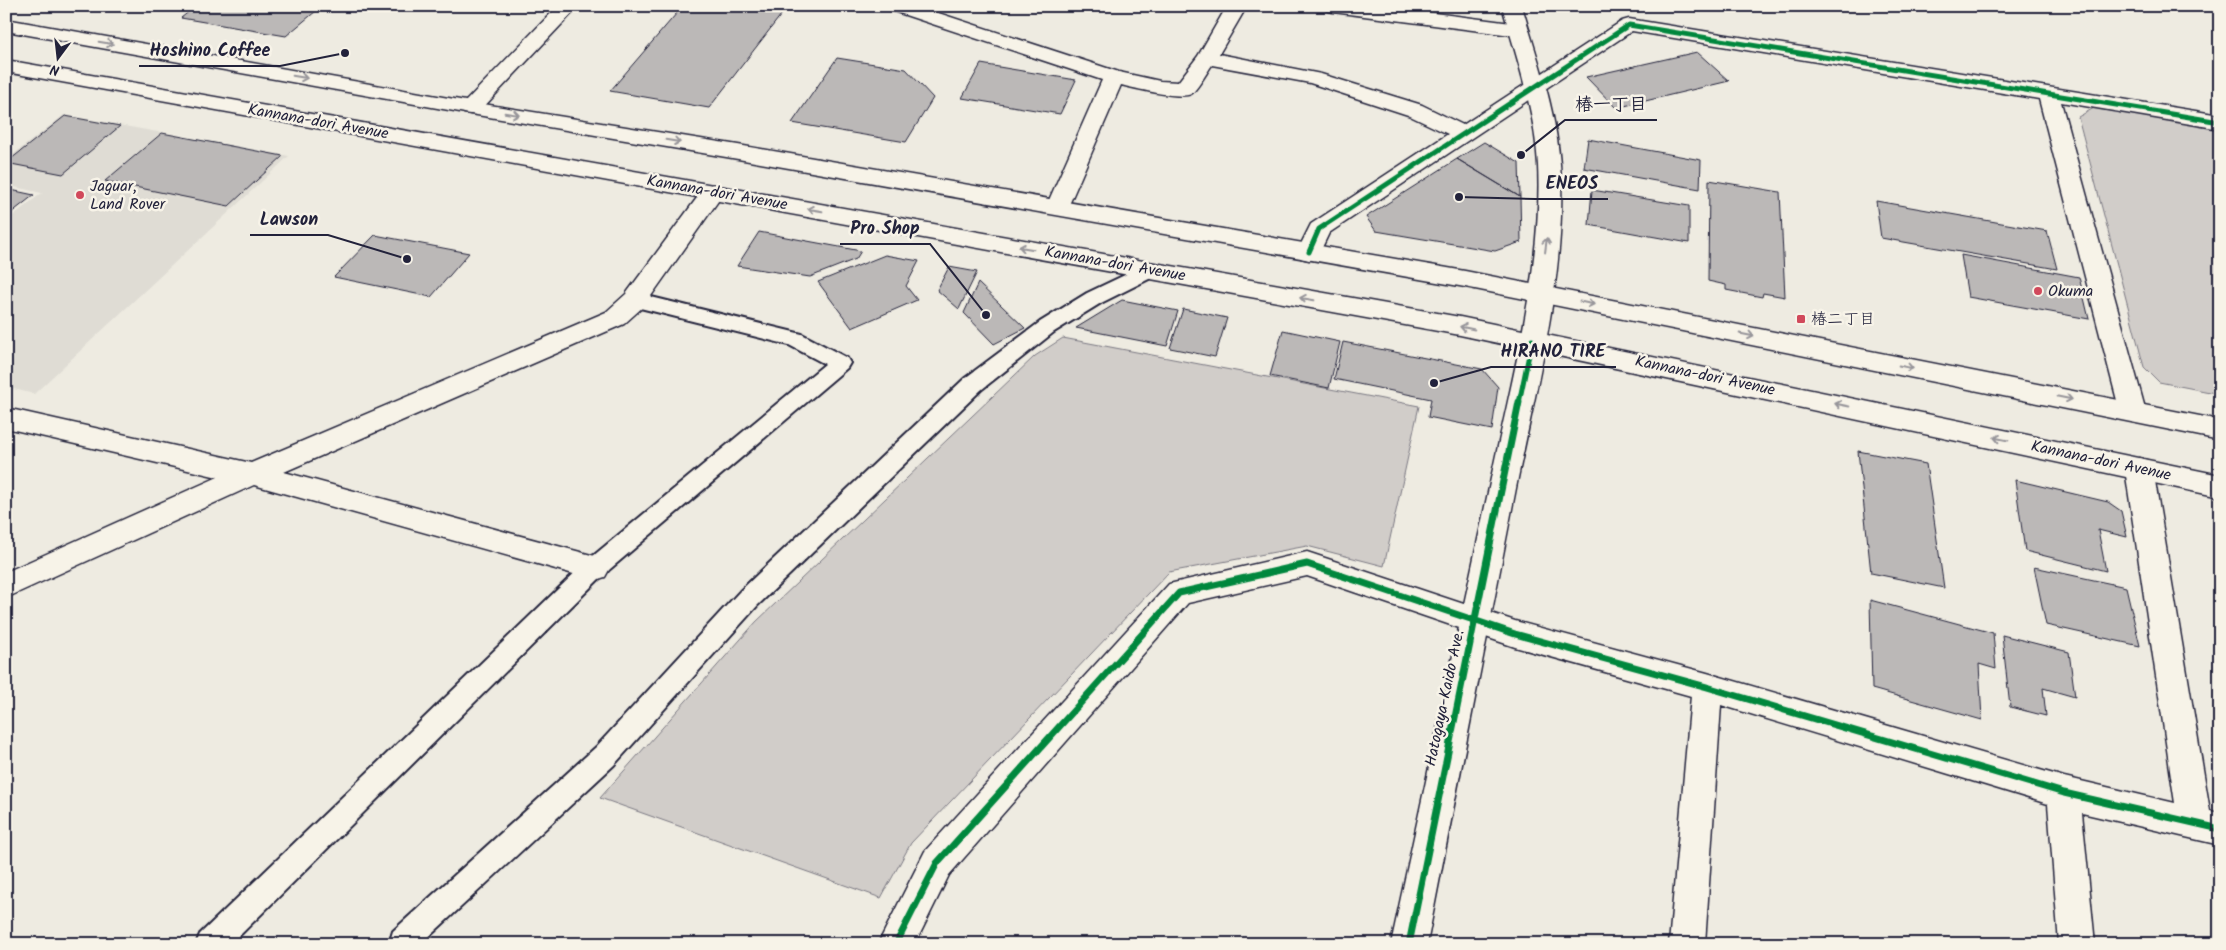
<svg xmlns="http://www.w3.org/2000/svg" width="2226" height="950" font-family="Kalam,'Klee One',sans-serif">
  <rect width="100%" height="100%" fill="#eeebe1"/>
  <filter id="ink" filterUnits="userSpaceOnUse"><feTurbulence type="fractalNoise" baseFrequency=".02" numOctaves="2"/><feDisplacementMap in="SourceGraphic" scale="10" xChannelSelector="R" yChannelSelector="G"/><feConvolveMatrix kernelMatrix="1 2 1 2 8 2 1 2 1" color-interpolation-filters="sRGB"/></filter>
  <g filter="url(#ink)">
    <path fill="#dfdcd4" d="M64,115L289,156L34,394L6,387V221L42,193L6,185V160Z"/>
    <path fill="#d1cdc9" stroke="#7a7882" d="M2094,108L2220,129V394L2159,382L2144,367L2078,117Z
      M1063,338L1419,406L1384,566L1307,546L1169,572L911,843L881,898L600,798L756,622L1035,356Z"/>
    <path fill="#bbb8b7" stroke="#22223b" d="M196,6H322L286,36L181,18Z
      M683,6H788L709,108L610,91Z
      M1697,52L1729,81L1616,108L1586,77Z
      M837,58L906,69L933,98L906,142L792,123Z
      M981,64L1076,80L1060,114L962,98Z
      M65,116L120,126L63,174L6,163Z
      M162,133L283,156L229,206L105,181Z
      M1588,139L1701,160L1700,189L1584,168Z
      M1484,142L1519,163L1520,197L1457,159Z
      M1457,159L1520,197L1521,242L1495,251L1376,231L1366,217Z
      M1709,180L1780,192L1785,297L1763,293L1762,297L1726,290V285L1708,281Z
      M6,189L34,195L6,217Z
      M1592,190L1689,206V243L1589,225Z
      M1876,201L2047,231L2057,269L1881,238Z
      M759,232L861,251L856,259L810,277L737,266Z
      M375,235L469,253L431,297L334,277Z
      M885,255L919,261L906,286L917,300L852,328L818,282Z
      M1961,255L2079,277L2089,319L1968,297Z
      M949,267L977,272L959,309L937,290Z
      M978,283L1025,328L994,344L964,313Z
      M1122,300L1178,311L1167,346L1076,328Z
      M1183,309L1227,318L1215,357L1170,348Z
      M1283,330L1340,342L1329,388L1270,376Z
      M1343,342L1482,369L1498,387L1492,430L1428,417L1431,399L1334,379Z
      M1858,451L1926,464L1944,588L1871,573Z
      M2015,480L2108,502L2121,511L2127,537L2098,530L2106,571L2025,551Z
      M2034,567L2126,587L2140,646L2046,625Z
      M1870,600L1993,633L1996,669L1979,664L1982,720L1872,689Z
      M2002,635L2069,652L2075,697L2043,688L2046,716L2010,707Z"/>
    <g fill="none" stroke-linecap="round" stroke-linejoin="round">
      <defs>
        <path id="service" d="M1150,263L1157,265L1160,270L1157,275L1101,303L1054,332L981,390L758,605L614,765L421,944H389L393,931L596,747L740,591L965,378L1040,322L1087,293Z
          M635,293L802,334L847,358L850,363L847,368L603,575L231,944H196L200,934L587,561L825,364L789,345L628,305L625,300L628,295Z"/>
        <path id="minor" d="M558,6H579L478,113L471,114L464,113L460,108L464,103Z
          M887,6H917L1119,72L1160,81L1178,82L1198,56L1227,6H1247L1219,54L1321,74L1422,105L1463,125L1622,21L1629,19L2220,115V129L2061,102L2146,412L2142,419L2133,422L2124,419L2120,412L2039,99L1632,31L1329,233L1317,258L1309,260L1301,258L1297,252L1311,224L1448,134L1408,115L1310,83L1212,65C1207,72 1197,90 1191,94C1180,100 1134,88 1121,85L1068,207L1065,212L1057,214L1049,212L1046,207L1102,80L890,10Z
          M1323,6H1380L1519,24L1526,26L1529,30L1526,34L1519,36L1333,12L1326,10Z
          M713,185L721,187L724,192L721,197L644,306L624,324L284,472L595,556L605,559L610,568L605,577L595,580L254,485L6,598V572L218,477L6,428V408L251,463L606,312L626,294L705,187Z
          M2139,458L2149,461L2153,469L2210,811L2220,813V845L2082,813L2095,944H2059L2048,804L1721,705L1705,944H1669L1691,696L1515,647L1307,576L1188,603L949,875L915,944H878L925,851L1169,584L1307,552L1515,621L1707,673L2064,777L2175,803L2125,469L2129,461Z"/>
        <path id="secondary" d="M1502,6H1522C1537,58 1556,110 1560,164C1568,264 1538,380 1518,478C1488,633 1457,788 1427,944H1391C1424,790 1457,637 1490,483C1511,383 1543,267 1538,165C1535,111 1517,59 1502,6Z"/>
        <path id="primary" d="M6,19L471,102L738,145L1465,271L2220,420V440L1465,287L738,159L471,114L6,31Z
          M6,60L1460,317L2220,475V497L1460,335L6,72Z"/>
      </defs>
      <use href="#service" stroke="#22223b" stroke-width="4"/>
      <use href="#minor" stroke="#22223b" stroke-width="3"/>
      <use href="#secondary" stroke="#22223b" stroke-width="3"/>
      <use href="#primary" stroke="#22223b" stroke-width="3"/>
      <use href="#service" fill="#f7f3e8" fill-rule="evenodd"/>
      <use href="#minor" fill="#f7f3e8" fill-rule="evenodd"/>
      <use href="#secondary" fill="#f7f3e8" fill-rule="evenodd"/>
      <use href="#primary" fill="#f7f3e8" fill-rule="evenodd"/>
      <defs>
        <path id="cycleway-far1" d="M1309,252L1319,229L1629,25L2220,122
          M1519,403L1532,340"/>
        <path id="cycleway" d="M896,944L937,863L1179,593L1307,564L1515,634L1707,687L2064,793L2220,829
          M1409,944L1519,402"/>
      </defs>
      <use href="#cycleway-far1" stroke="#f7f3e8" stroke-width="8"/>
      <use href="#cycleway" stroke="#f7f3e8" stroke-width="10"/>
      <use href="#cycleway-far1" stroke="#00873e" stroke-width="5"/>
      <use href="#cycleway" stroke="#00873e" stroke-width="7"/>
    </g>
    <defs><path id="oneway-shaft" d="M-6 0H5M1.5-3L5.5 0L1.5 3" fill="none" stroke-width="1.6" stroke-linecap="round" stroke-linejoin="round" transform="scale(1.25)"/></defs>
    <g stroke="#97959a">
      <use href="#oneway-shaft" transform="translate(106 43) rotate(10)"/>
      <use href="#oneway-shaft" transform="translate(300 77) rotate(10)"/>
      <use href="#oneway-shaft" transform="translate(512 114) rotate(9)"/>
      <use href="#oneway-shaft" transform="translate(673 141) rotate(9)"/>
      <use href="#oneway-shaft" transform="translate(815 210) rotate(-170)"/>
      <use href="#oneway-shaft" transform="translate(1546 245) rotate(-83)"/>
      <use href="#oneway-shaft" transform="translate(1026 248) rotate(-170)"/>
      <use href="#oneway-shaft" transform="translate(1307 299) rotate(-170)"/>
      <use href="#oneway-shaft" transform="translate(1587 303) rotate(11)"/>
      <use href="#oneway-shaft" transform="translate(1467 328) rotate(-169)"/>
      <use href="#oneway-shaft" transform="translate(1747 335) rotate(11)"/>
      <use href="#oneway-shaft" transform="translate(1906 367) rotate(11)"/>
      <use href="#oneway-shaft" transform="translate(2065 398) rotate(11)"/>
      <use href="#oneway-shaft" transform="translate(1842 405) rotate(-168)"/>
      <use href="#oneway-shaft" transform="translate(2001 439) rotate(-168)"/>
    </g>
  </g>
  <g fill="#d1495b" stroke="#f7f3e8" stroke-width="2">
    <circle cx="80" cy="195" r="5"/>
    <circle cx="2038" cy="291" r="5"/>
    <rect x="1796" y="314" width="10" height="10" rx="2.5"/>
  </g>
  <g text-anchor="middle" dominant-baseline="central" stroke-width="5" stroke-linejoin="round" paint-order="stroke">
    <g font-size="16" fill="#22223b" stroke="#f7f3e8">
      <text transform="translate(318 122) rotate(10)">Kannana-dori Avenue</text>
      <text transform="translate(717 193) rotate(10)">Kannana-dori Avenue</text>
      <text transform="translate(1115 264) rotate(10)">Kannana-dori Avenue</text>
      <text transform="translate(1705 376) rotate(12)">Kannana-dori Avenue</text>
      <text transform="translate(2101 461) rotate(12)">Kannana-dori Avenue</text>
      <text transform="translate(1445 698) rotate(-78)">Hatogaya-Kaido Ave.</text>
    </g>
    <g font-size="16" fill="#22223b" stroke="#f7f3e8" text-anchor="start">
      <text x="90" y="186">Jaguar,<tspan x="90" dy="18">Land Rover</tspan></text>
      <text x="2048" y="291">Okuma</text>
      <text x="1811" y="319">椿二丁目</text>
    </g>
  </g>
  <path fill="none" stroke="#22223b" stroke-width="2" d="M345 53L280 66H139M1521 155L1565 120H1657M1459 197L1536 199H1608M407 259L328 235H250M986 315L930 244H840M1434 383L1491 367H1616"/>
  <g fill="#22223b" stroke="#f7f3e8" stroke-width="2">
    <circle cx="345" cy="53" r="5"/>
    <circle cx="1521" cy="155" r="5"/>
    <circle cx="1459" cy="197" r="5"/>
    <circle cx="407" cy="259" r="5"/>
    <circle cx="986" cy="315" r="5"/>
    <circle cx="1434" cy="383" r="5"/>
  </g>
  <g font-size="18" text-anchor="middle" font-weight="bold" fill="#22223b" stroke="#f7f3e8" stroke-width="5" stroke-linejoin="round" paint-order="stroke">
    <text x="210" y="56">Hoshino Coffee</text>
    <text x="1611" y="110">椿一丁目</text>
    <text x="1572" y="189">ENEOS</text>
    <text x="289" y="225">Lawson</text>
    <text x="885" y="234">Pro Shop</text>
    <text x="1553" y="357">HIRANO TIRE</text>
  </g>
  <rect width="2226" height="950" fill="none" stroke="#f7f3e8" stroke-width="25"/>
  <rect x="12" y="12" width="2201" height="925" fill="none" stroke="#22223b" stroke-width="2" filter="url(#ink)"/>
  <g transform="translate(58 58) rotate(195)" stroke="#f7f3e8" stroke-width="4" paint-order="stroke">
  <path d="M0-4L9 19L0 12L-9 19Z" fill="#22223b"/>
  <text y="-8" font-size="14" font-weight="bold" text-anchor="middle" fill="#22223b">N</text>
  </g>
</svg>
